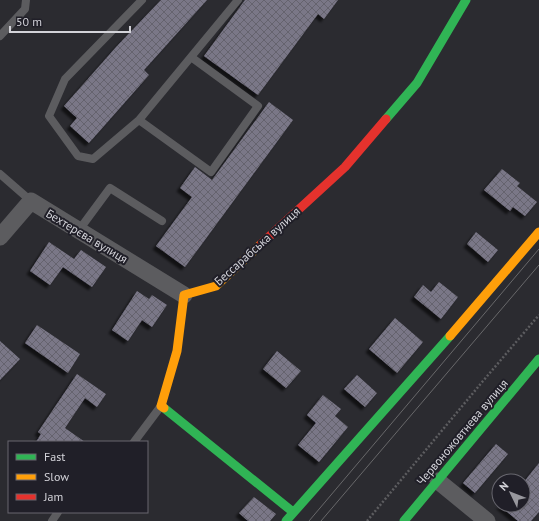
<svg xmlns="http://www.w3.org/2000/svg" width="539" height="521" font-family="'PT Sans',sans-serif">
  <defs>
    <pattern id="building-cross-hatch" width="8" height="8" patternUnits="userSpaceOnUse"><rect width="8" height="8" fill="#7a7787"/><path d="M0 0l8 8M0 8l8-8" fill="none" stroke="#65636e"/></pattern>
    <filter id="shadow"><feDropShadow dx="-3.5" dy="3.5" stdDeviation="1" flood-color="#0009"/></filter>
  </defs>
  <rect width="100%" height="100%" fill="#2b2b30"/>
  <path fill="url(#building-cross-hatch)" filter="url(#shadow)" d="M161,0H207L144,70L149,75L89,143L70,126L77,118L64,106L117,46Z
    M245,0H338L324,19L318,14L258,95L204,56Z
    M269,102L293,120L185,267L156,246L192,197L180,188L195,167L212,180Z
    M502,169L520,183L517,186L537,202L525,216L513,207L510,211L484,190Z
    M476,232L498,250L488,262L467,244Z
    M49,242L74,259L81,250L106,267L92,287L63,267L50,285L30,271Z
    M439,282L458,297L441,319L414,297L423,285L431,292Z
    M137,291L149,299L152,295L167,305L152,327L142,320L128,341L112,330Z
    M395,318L423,342L397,373L369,349Z
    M37,325L80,354L68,373L25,343Z
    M0,341L20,359L0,380Z
    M277,351L301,371L286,388L263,369Z
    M77,374L106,394L97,407L85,398L65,428L85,442H36L41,434L38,432Z
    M357,375L377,393L365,407L344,389Z
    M323,395L341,409L335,416L348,427L319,462L298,445L316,423L307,415Z
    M496,444L508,454L475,493L463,483Z
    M539,463V512L531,521H518L499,505H523V483Z
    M254,497L276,514L270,521H248L239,513Z"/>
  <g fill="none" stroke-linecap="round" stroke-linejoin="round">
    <path stroke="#5d5d60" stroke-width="2.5" stroke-dasharray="2 2" stroke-linecap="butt" d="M367,521L483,381L539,315"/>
    <path stroke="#5c5c5f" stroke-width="8" d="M142,0L65,79L49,116L78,156L93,159L139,120L238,0
      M0,36L25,9L26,0
      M139,120L211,172L258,106L191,57
      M0,174L31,201
      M79,230L110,188L162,221
      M134,442L161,406
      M52,521L58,512"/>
    <path stroke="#5c5c5f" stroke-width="17" d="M0,237L31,201L184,295
      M438,481L487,521"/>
    <path stroke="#30b455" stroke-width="9" d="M386,119L417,83L466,0
      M164,408L293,512
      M286,521L450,336
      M404,521L539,359"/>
    <path stroke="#ff9f0a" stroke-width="9" d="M450,336L539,232
      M164,408L161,406L177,351L184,295L216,286L261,244"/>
    <path stroke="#e5322d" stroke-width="9" d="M261,244L345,167L386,119"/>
    <path stroke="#68686a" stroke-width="1" d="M309,521L539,249
      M321,521L539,265"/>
  </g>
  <g text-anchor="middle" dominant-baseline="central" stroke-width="4" stroke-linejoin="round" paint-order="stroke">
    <g font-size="12" fill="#d3d3d9" stroke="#201f28">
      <text transform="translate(87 236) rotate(31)">Бехтерєва вулиця</text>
      <text transform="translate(257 246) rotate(-42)">Бессарабська вулиця</text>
      <text transform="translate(462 432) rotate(-50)">Червоножовтнева вулиця</text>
    </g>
  </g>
  <rect x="8" y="441" width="140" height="72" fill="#201f28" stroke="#68676f"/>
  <rect x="16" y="454" width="20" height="6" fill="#30b455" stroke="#68676f"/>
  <text x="44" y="461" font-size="12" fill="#d3d3d9">Fast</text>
  <rect x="16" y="474" width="20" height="6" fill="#ff9f0a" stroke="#68676f"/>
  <text x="44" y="481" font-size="12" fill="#d3d3d9">Slow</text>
  <rect x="16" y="494" width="20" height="6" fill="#e5322d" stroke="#68676f"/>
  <text x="44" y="501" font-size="12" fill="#d3d3d9">Jam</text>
  <g transform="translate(511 493) rotate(313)"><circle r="19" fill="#201f28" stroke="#68676f"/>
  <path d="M0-3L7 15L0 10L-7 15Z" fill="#98989e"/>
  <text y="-6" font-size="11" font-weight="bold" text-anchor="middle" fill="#d3d3d9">N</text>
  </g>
  <path d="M10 26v6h120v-6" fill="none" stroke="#d3d3d9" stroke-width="2"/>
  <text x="16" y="26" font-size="12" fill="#d3d3d9" stroke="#201f28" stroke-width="3" paint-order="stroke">50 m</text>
</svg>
